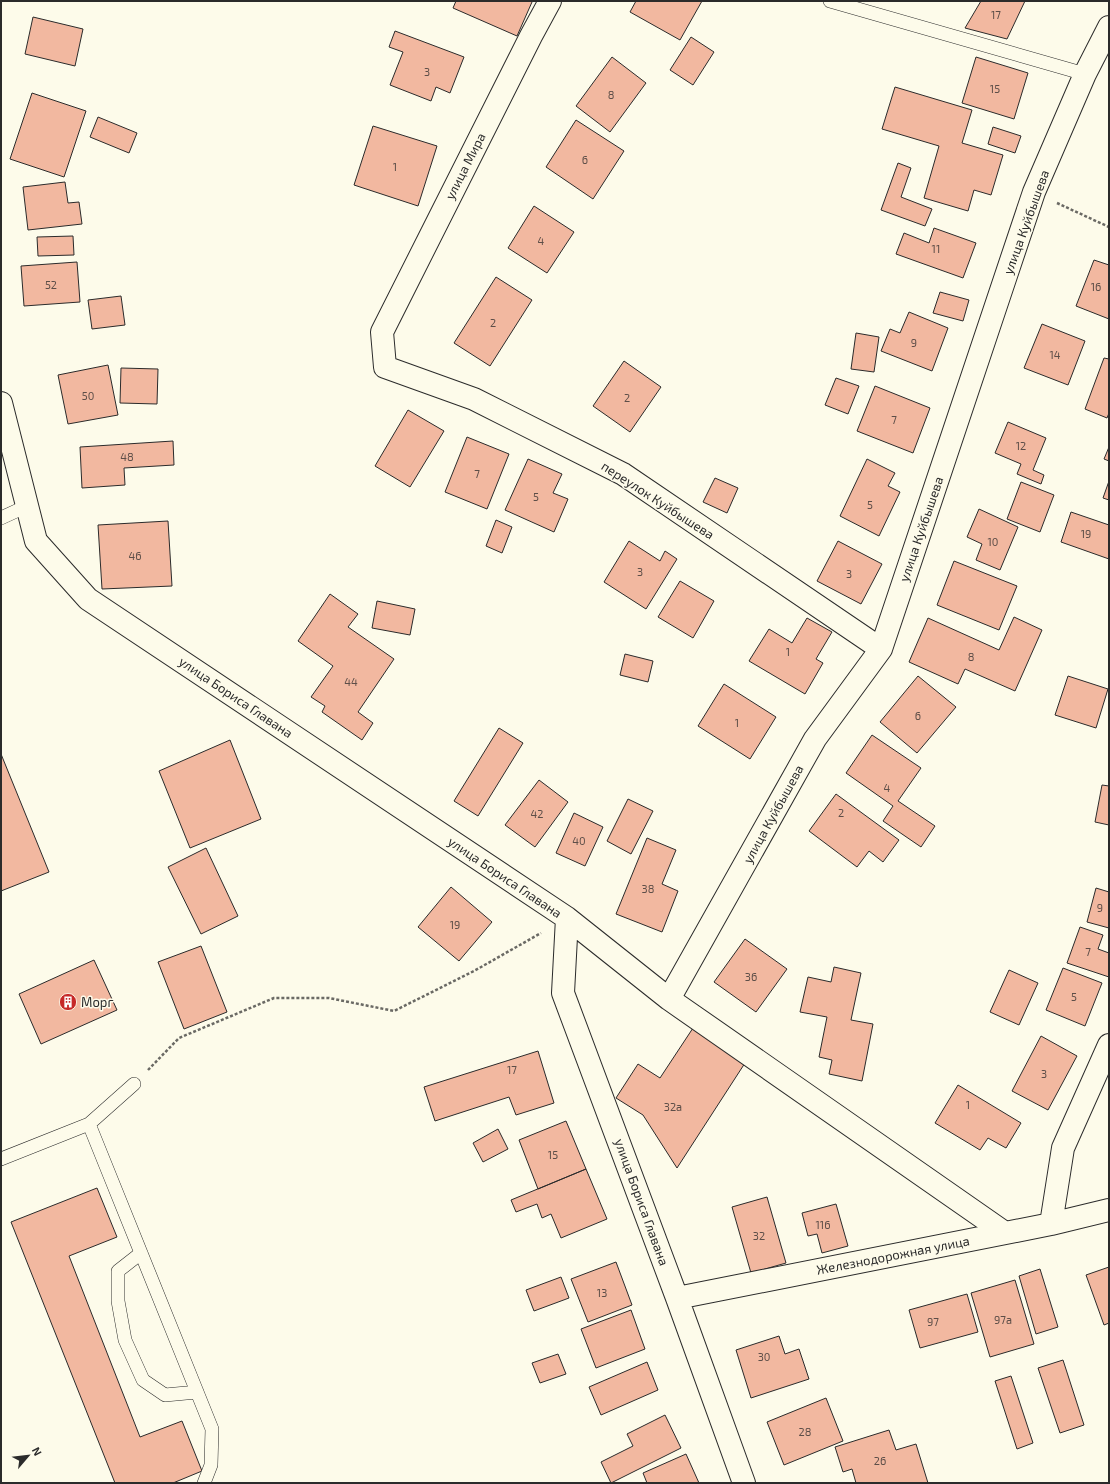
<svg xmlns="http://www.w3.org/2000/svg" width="1110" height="1484" font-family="'Exo 2',sans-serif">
  <rect width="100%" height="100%" fill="#fdfbea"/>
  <path fill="#f2b8a0" stroke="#2b2b2b" d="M456,1H531L532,2L517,36L453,8Z
    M636,1H702L680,40L630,12Z
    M981,1H1025L1007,39L965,28Z
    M33,17L83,29L75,66L25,54Z
    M395,31L464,57L450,93L436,87L431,101L390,85L403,52L389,47Z
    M691,37L714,52L693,85L670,70Z
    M612,57L646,83L610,132L576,106Z
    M976,57L1028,73L1014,119L962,103Z
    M895,87L972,110L962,143L1003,155L991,195L974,190L968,211L924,198L939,146L882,129Z
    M32,93L86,111L64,177L10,159Z
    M98,117L137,133L129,153L90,137Z
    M576,120L624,151L593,199L546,167Z
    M373,126L437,146L418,206L354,185Z
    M993,127L1021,136L1015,153L988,144Z
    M898,163L911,168L901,197L932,209L925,226L881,210Z
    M65,182L68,203L79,202L82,224L28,230L23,187Z
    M534,206L574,232L547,273L508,248Z
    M934,228L976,243L963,278L896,254L904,233L929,243Z
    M73,236L74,255L38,256L37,237Z
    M1094,260L1109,265V319L1076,306Z
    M77,262L80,302L24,306L21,266Z
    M496,277L532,300L490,366L454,343Z
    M940,292L969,300L963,321L933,313Z
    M121,296L125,325L92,329L88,300Z
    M909,312L948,328L932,371L881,351L890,329L900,333Z
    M1042,324L1085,341L1068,385L1024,368Z
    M856,333L879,337L874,372L851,369Z
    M1104,358L1109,359V413L1107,418L1085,409Z
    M624,361L661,387L630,432L593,406Z
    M108,365L118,415L68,424L58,375Z
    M121,368L158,369L157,404L120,403Z
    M836,378L859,386L848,414L825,405Z
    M875,386L930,408L913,453L857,431Z
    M408,410L444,431L410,487L375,466Z
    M1008,422L1046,438L1033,470L1044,475L1041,484L1017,474L1021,464L995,453Z
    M467,437L509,454L487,509L445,492Z
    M173,441L174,465L124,468L125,485L82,488L80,447Z
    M1109,447V461L1104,459Z
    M528,459L562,474L553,493L568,499L554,532L505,510Z
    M867,459L895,473L888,486L900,492L879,536L840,516Z
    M715,478L738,488L727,513L703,502Z
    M1109,481V500L1103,498Z
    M1021,482L1054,495L1040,532L1007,519Z
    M979,509L1018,527L1000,570L976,560L982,544L967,537Z
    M1071,512L1109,525V559L1061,542Z
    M496,520L512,527L502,553L486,546Z
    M168,521L172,586L102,589L98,525Z
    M629,541L660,561L665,551L677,559L646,609L604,582Z
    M838,541L882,564L861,604L817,581Z
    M954,561L1017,586L999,630L937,605Z
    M680,581L714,601L693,638L658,617Z
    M330,594L358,614L348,627L394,659L358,712L373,723L362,740L322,712L325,706L311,697L333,666L298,641Z
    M377,601L415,609L410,635L372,628Z
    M1014,617L1042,630L1015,691L965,669L958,684L909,662L928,618L999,650Z
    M807,618L832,632L816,659L823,663L805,694L749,661L769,629L792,643Z
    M625,654L653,661L648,682L620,675Z
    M918,676L956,707L917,753L880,722Z
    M1068,676L1108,689L1096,728L1055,715Z
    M724,684L776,717L750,759L698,726Z
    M499,728L523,743L478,816L454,801Z
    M872,735L921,768L898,801L935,826L921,847L883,821L893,806L846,773Z
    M230,740L261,819L190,848L159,771Z
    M1,754L49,872L1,891Z
    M539,780L568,802L535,847L505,825Z
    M1102,785L1109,786V825L1095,822Z
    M836,794L899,840L883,862L869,851L857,867L809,831Z
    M628,799L653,811L631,854L607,841Z
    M574,813L603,827L585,866L556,853Z
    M647,838L676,850L662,884L678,891L662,932L616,914Z
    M206,848L238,916L201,934L168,867Z
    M451,887L492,922L459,961L418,927Z
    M1096,888L1109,892V928L1087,922Z
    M1080,927L1103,935L1098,949L1109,953V977L1067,963Z
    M745,939L787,969L756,1012L714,982Z
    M201,946L227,1012L184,1029L158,962Z
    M94,960L117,1010L41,1044L19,994Z
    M834,967L861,973L851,1020L873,1024L862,1081L829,1074L832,1060L819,1057L827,1017L800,1012L808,977L831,982Z
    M1063,968L1102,983L1085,1026L1046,1010Z
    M1009,970L1038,983L1019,1025L990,1012Z
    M693,1028L745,1063L677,1168L643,1115L616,1098L638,1064L660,1078Z
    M1041,1036L1077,1056L1048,1110L1012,1091Z
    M538,1051L554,1103L516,1115L509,1097L435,1121L424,1087Z
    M958,1085L1021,1123L1006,1148L988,1138L980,1150L935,1123Z
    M566,1121L586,1169L538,1189L519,1140Z
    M498,1129L508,1149L483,1162L473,1143Z
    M586,1169L607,1219L561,1238L551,1214L542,1218L537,1204L516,1212L511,1200Z
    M97,1188L117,1237L69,1256L140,1437L182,1421L202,1471L173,1483H115L11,1222Z
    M767,1197L786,1263L751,1273L732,1207Z
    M836,1204L848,1246L822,1253L817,1234L808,1236L802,1213Z
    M616,1262L632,1305L588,1322L571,1279Z
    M1109,1267V1323L1104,1325L1086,1275Z
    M1040,1269L1058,1327L1036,1334L1019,1276Z
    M561,1277L569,1298L534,1311L526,1290Z
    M1015,1280L1034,1344L990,1357L971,1293Z
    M967,1294L978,1332L920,1348L909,1310Z
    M631,1310L645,1349L596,1368L581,1329Z
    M779,1336L785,1354L799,1349L809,1379L751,1398L736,1350Z
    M558,1354L566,1374L540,1383L532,1363Z
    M1063,1360L1084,1425L1060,1433L1038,1368Z
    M647,1362L658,1390L601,1415L589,1387Z
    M1011,1376L1033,1443L1017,1449L995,1381Z
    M826,1398L843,1441L784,1465L767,1422Z
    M665,1415L681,1448L611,1483L601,1462L633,1446L627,1434Z
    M889,1430L896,1450L916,1444L928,1483H856L852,1469L843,1472L835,1447Z
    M686,1454L699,1483H647L643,1473Z"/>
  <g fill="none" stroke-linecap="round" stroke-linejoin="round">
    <defs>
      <path id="service" d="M830,1L1085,74
        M1,518L27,506
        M134,1084L89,1124L212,1429L211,1465L204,1483
        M1,1159L89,1124
        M141,1253L118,1271V1301L125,1340L143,1380L165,1395L197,1392"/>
      <path id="minor" d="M550,1L531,36L382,332L385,367L474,399L623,474L881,649
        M1,403L36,541L88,599L567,918L669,999L1005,1233
        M567,918L563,993L677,1298L744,1483
        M669,999L815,739L881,649L1034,192L1085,74L1109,27
        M1051,1224L1063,1148L1109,1045
        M677,1298L1051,1224L1109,1210"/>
    </defs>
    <use href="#service" stroke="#2b2b2b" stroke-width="14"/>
    <use href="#minor" stroke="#2b2b2b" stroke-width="24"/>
    <path stroke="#6a6964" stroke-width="2.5" stroke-dasharray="3 2" stroke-linecap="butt" d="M1057,203L1109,227
      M148,1070L179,1038L274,998H329L394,1011L474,971L541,933"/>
    <use href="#service" stroke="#fdfbea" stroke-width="13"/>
    <use href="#minor" stroke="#fdfbea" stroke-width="22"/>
  </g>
  <defs>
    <symbol id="building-disc" viewBox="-11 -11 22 22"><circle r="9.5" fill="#c62828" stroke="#fdfbea"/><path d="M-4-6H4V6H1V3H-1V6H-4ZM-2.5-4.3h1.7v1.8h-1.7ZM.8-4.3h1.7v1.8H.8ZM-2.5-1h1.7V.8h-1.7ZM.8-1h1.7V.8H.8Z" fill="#fff"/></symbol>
  </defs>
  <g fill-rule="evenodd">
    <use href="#building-disc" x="58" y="992" width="20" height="20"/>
  </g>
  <g text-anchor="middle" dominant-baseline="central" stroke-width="3" stroke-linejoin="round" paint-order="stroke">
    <g font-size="11" fill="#5d4e48">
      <text x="996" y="14">17</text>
      <text x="427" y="71">3</text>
      <text x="995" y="88">15</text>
      <text x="611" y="94">8</text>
      <text x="585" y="159">6</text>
      <text x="395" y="166">1</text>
      <text x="541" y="240">4</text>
      <text x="936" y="248">11</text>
      <text x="51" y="284">52</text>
      <text x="1096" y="286">16</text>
      <text x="493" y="322">2</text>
      <text x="914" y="342">9</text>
      <text x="1055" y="354">14</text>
      <text x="88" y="395">50</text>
      <text x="627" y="397">2</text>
      <text x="894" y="419">7</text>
      <text x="1021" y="445">12</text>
      <text x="127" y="456">48</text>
      <text x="477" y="473">7</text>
      <text x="536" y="496">5</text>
      <text x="870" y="504">5</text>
      <text x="1086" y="533">19</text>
      <text x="993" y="541">10</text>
      <text x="135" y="555">46</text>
      <text x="640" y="571">3</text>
      <text x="849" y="573">3</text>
      <text x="788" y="651">1</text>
      <text x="971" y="656">8</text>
      <text x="351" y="681">44</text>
      <text x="918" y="715">6</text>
      <text x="737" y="722">1</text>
      <text x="887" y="787">4</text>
      <text x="841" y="812">2</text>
      <text x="537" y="813">42</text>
      <text x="579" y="840">40</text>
      <text x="648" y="888">38</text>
      <text x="1100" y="907">9</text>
      <text x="455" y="924">19</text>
      <text x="1088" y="951">7</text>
      <text x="751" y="976">36</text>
      <text x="1074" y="996">5</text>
      <text x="512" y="1069">17</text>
      <text x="1044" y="1073">3</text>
      <text x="968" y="1104">1</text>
      <text x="673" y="1106">32а</text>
      <text x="553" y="1154">15</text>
      <text x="823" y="1224">116</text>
      <text x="759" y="1235">32</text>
      <text x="602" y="1292">13</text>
      <text x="1003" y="1319">97а</text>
      <text x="933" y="1321">97</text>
      <text x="764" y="1356">30</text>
      <text x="805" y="1431">28</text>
      <text x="880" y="1460">26</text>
    </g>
    <g font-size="13" fill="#2b2b2b" stroke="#fdfbea">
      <text transform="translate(465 166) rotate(-63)">улица Мира</text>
      <text transform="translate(1026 222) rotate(-70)">улица Куйбышева</text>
      <text transform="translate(658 500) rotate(33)">переулок Куйбышева</text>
      <text transform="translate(921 529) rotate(-71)">улица Куйбышева</text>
      <text transform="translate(236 697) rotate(34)">улица Бориса Главана</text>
      <text transform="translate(773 814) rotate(-61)">улица Куйбышева</text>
      <text transform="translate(505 877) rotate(34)">улица Бориса Главана</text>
      <text transform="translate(642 1202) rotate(70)">улица Бориса Главана</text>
      <text transform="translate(893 1255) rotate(-11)">Железнодорожная улица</text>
    </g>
    <g font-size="13" fill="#2b2b2b" stroke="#fdfbea" text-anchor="start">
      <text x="81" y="1002">Морг</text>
    </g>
  </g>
  <rect width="1110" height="1484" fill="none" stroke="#2b2b2b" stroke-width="4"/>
  <g transform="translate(28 1456) rotate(62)" stroke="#fdfbea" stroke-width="3" paint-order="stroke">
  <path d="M0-3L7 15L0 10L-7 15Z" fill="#2b2b2b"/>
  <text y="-6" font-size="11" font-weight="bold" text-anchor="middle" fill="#2b2b2b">N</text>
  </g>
</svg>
